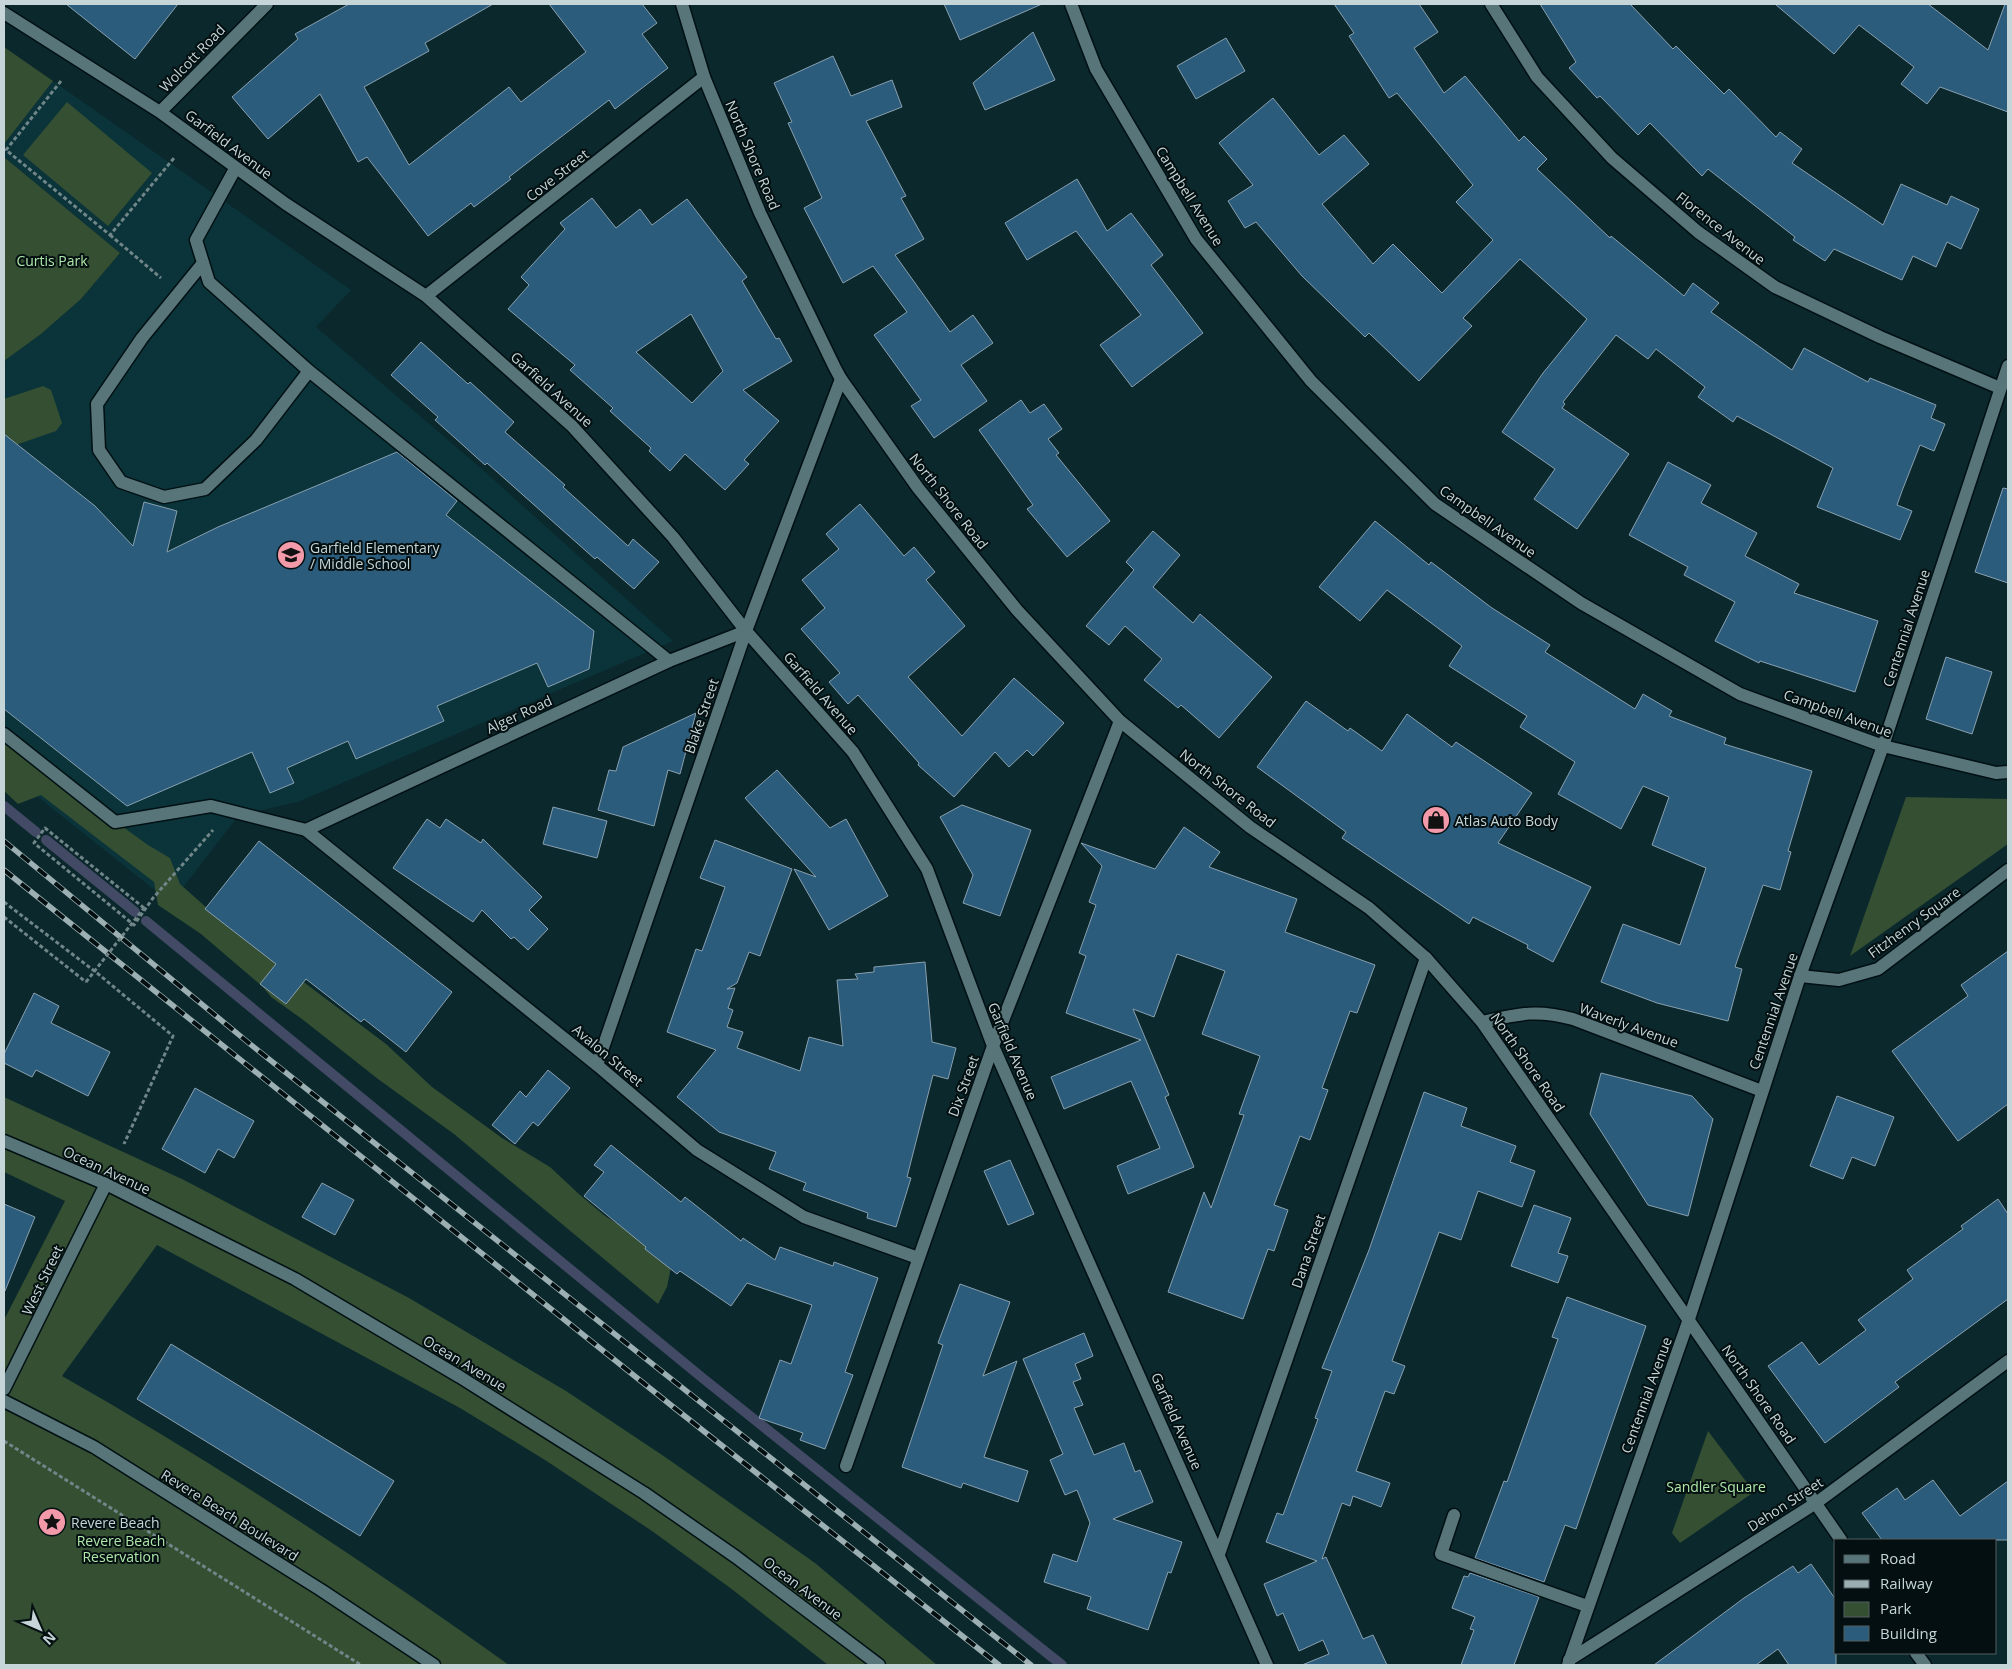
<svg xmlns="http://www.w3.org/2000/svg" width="2012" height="1669" font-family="'Open Sans',sans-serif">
  <rect width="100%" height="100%" fill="#0b282c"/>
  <path fill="#0a3439" d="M53,81L351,290L316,327L482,469L673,641L298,802L239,815L171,903L4,770V361L41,334L81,299L120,253L4,157V144Z"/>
  <path fill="#354f33" d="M4,47L53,81L4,144Z
    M67,102L152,173L108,226L23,155Z
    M4,157L120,253L81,299L41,334L4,361Z
    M43,386L51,390L62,423L56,431L4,449V399Z
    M4,741L148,845L170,858L180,884L217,917L386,1044L432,1087L502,1138L550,1167L580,1195L605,1216L628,1230L671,1267L667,1287L658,1304L454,1134L378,1079L302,1019L271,997L263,987L201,934L158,905L154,882L41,795L18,804L4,791Z
    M1906,797L2008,799V844L1850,956Z
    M4,1097L184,1180L409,1298L566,1391L668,1459L815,1563L937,1665H828L733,1590L652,1531L545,1460L460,1408L157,1245L62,1376C217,1464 365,1562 509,1665H4V1320L65,1201L4,1172Z
    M1708,1431L1754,1492L1680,1543L1672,1533Z"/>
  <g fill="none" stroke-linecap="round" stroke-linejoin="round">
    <path stroke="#424a65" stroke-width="10" d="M4,806L36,832
      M46,840L135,912
      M146,921L705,1380L1062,1665"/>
  </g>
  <path fill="#2b5c7b" stroke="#89a0b0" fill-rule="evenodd" d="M66,4H178L135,59Z
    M349,4H493L425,43L429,51L364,87L409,165L509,87L521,102L586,52L549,4H642L657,23L642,34L668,68L615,109L609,100L509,177L511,179L474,207L471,203L428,236L367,157L358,162L320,94L268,139L232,97L298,39L295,34Z
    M944,4H1042L960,40Z
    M1334,4H1419L1438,32L1414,48L1444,93L1465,76L1519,141L1524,136L1547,159L1537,169L1610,238L1611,236L1684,296L1693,283L1719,303L1711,312L1792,370L1804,348L1868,382L1870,378L1936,405L1931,418L1945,424L1934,451L1920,445L1902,491L1897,505L1912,511L1900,540L1817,507L1833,468L1737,416L1733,422L1698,397L1705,387L1656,349L1648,359L1616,335L1563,402L1565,404L1562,408L1629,454L1577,529L1534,499L1555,469L1502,432L1543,373L1587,319L1520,259L1463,318L1472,326L1419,381L1369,333L1365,337L1302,276L1256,222L1245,228L1228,201L1253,185L1219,143L1273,98L1319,155L1344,135L1369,164L1322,204L1373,264L1393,244L1442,293L1493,240L1456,202L1473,185L1397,93L1389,98L1349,36L1354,33Z
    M1540,4H1630L1673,49L1676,46L1724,94L1729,89L1776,137L1780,132L1802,149L1792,163L1883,225L1901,184L1947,205L1951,196L1979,209L1961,249L1947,242L1936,267L1913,256L1902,280L1834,249L1825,261L1793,240L1795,237L1708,169L1702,176L1650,123L1638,135L1600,96L1597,98L1569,68L1576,62Z
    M1775,4H1928L1988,50L2005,4H2008V112L1940,87L1927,104L1901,84L1914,67L1859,25L1834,54Z
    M1033,32L1055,80L985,110L973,83Z
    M1226,38L1245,71L1196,99L1177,66Z
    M833,56L851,96L892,80L902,107L866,121L906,196L901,198L924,239L895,255L950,332L973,315L993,343L961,365L987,401L934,438L911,406L921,400L874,335L907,312L873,266L843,283L804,208L822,198L788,123L792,122L774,83Z
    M1077,179L1107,231L1131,213L1163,255L1151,265L1203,333L1132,387L1100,345L1141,315L1076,231L1027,260L1005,223Z
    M592,198L616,228L640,209L652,225L687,199L747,277L742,281L776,339L779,338L792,361L743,390L779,421L744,460L749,464L725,490L685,454L670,471L649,451L651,448L610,411L613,408L570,370L575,365L508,309L529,285L521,277L565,229L560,223ZM691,314L723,371L692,403L636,352Z
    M421,342L468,384L470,382L514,422L505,432L565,485L563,487L628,546L633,539L659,562L634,589L597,557L595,559L487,463L485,465L435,420L438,417L391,375Z
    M1021,400L1030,413L1044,404L1062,429L1048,439L1059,453L1056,455L1110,521L1067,557L1027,509L1033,505L979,430Z
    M4,434L95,506L133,546L144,502L177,511L167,552L218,527L397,452L457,501L446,515L594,631L589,669L548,687L537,663L437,706L444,721L356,759L348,741L287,768L294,783L270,793L252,752L127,806L4,709Z
    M1668,462L1711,485L1701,503L1757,533L1745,556L1799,584L1794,593L1878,621L1855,692L1760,661L1759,663L1715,641L1735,602L1684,575L1688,567L1629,535Z
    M2003,488L2008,489V583L1975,572Z
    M860,504L904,556L914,547L935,572L926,580L965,626L908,677L962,736L1014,678L1064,723L1033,756L1027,750L1009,767L995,752L954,797L918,765L919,763L858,695L848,704L829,682L840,673L801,629L825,608L802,580L839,549L826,534Z
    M1375,521L1429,565L1431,562L1492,608L1550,645L1545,652L1635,709L1643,694L1672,711L1669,716L1726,738L1724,744L1812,771L1788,851L1791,852L1780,890L1763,885L1735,967L1742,969L1728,1021L1657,1003L1601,982L1623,924L1680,945L1706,868L1652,845L1669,797L1643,786L1621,829L1558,794L1575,762L1520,727L1527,716L1449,666L1462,646L1387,590L1360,621L1319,587Z
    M1153,531L1180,555L1153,587L1193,623L1200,614L1272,677L1219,738L1181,705L1178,708L1144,680L1162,659L1125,626L1109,645L1086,626L1134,570L1126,562Z
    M1946,657L1992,672L1972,734L1926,719Z
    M1306,701L1348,731L1350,728L1382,751L1407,714L1452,747L1456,742L1532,793L1498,843L1591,887L1553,962L1527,948L1528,945L1473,917L1469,924L1342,838L1346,832L1257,767Z
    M696,713L680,774L668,770L654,826L598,810L609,770L616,771L623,747Z
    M777,770L830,828L846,819L888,896L829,930L794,869L816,877L745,798Z
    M962,805L1031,830L1000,916L963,903L973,875L940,817Z
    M553,807L607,821L597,858L543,844Z
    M427,819L440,828L446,819L481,843L483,839L542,897L529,910L548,929L528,950L514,937L511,939L482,910L473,922L393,868Z
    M1184,827L1220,852L1209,867L1297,899L1285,932L1375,965L1357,1013L1350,1011L1322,1088L1328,1090L1310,1140L1300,1136L1274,1205L1288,1210L1274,1251L1268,1249L1243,1319L1168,1292L1204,1192L1211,1208L1244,1115L1239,1114L1260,1056L1202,1034L1225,971L1177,954L1154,1017L1133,1009L1169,1095L1165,1097L1194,1167L1128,1194L1117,1166L1160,1148L1131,1081L1064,1109L1051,1077L1141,1040L1066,1013L1086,956L1079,953L1096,905L1089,902L1102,866L1081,843L1155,869Z
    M715,840L792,869L760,956L749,952L737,983L727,989L735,988L728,1008L733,1010L727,1027L743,1032L737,1048L800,1071L809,1037L843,1046L837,980L858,979L855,974L874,972V967L925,962L932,1042L956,1048L948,1079L933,1075L907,1177L911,1178L896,1227L867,1218L868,1213L803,1190L806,1183L769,1169L776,1152L719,1132L677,1097L716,1050L667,1032L696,949L702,951L725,887L700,878Z
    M259,841L452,992L406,1052L364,1019L361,1022L306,979L286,1004L260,984L276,964L205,909Z
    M2008,951V1104L1958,1141L1892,1051L1968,996L1961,985Z
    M34,993L59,1006L51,1023L110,1052L88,1096L36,1070L32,1077L4,1063V1054Z
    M548,1070L570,1088L538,1126L533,1122L515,1144L492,1125L520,1091L526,1097Z
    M1601,1073L1692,1096L1713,1119L1688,1216L1648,1205L1590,1114Z
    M195,1088L254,1121L234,1158L218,1149L205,1173L162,1149Z
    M1424,1092L1467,1108L1461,1126L1516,1146L1510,1162L1535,1171L1522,1207L1478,1191L1461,1240L1439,1232L1392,1361L1405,1366L1394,1394L1385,1391L1356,1471L1390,1483L1381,1507L1353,1496L1350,1506L1342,1503L1322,1559L1326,1557L1363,1639L1373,1635L1387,1665H1302L1329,1654L1323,1640L1299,1651L1283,1613L1277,1616L1264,1584L1317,1561L1266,1542L1277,1513L1283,1515L1318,1419L1315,1418L1332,1371L1322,1368L1369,1250Z
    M1837,1096L1894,1117L1875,1166L1852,1157L1843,1179L1810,1166Z
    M611,1145L681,1202L685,1197L741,1241L743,1238L775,1260L780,1247L833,1266L834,1262L878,1278L845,1372L853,1375L825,1449L800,1440L803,1433L759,1418L780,1360L791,1364L812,1305L747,1283L731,1306L680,1271L677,1274L645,1249L646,1247L584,1196L604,1172L594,1165Z
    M1010,1160L1034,1214L1008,1225L984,1171Z
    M322,1183L354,1200L335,1235L302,1217Z
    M1998,1199L2008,1214V1299L1895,1382L1899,1387L1825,1443L1768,1366L1802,1342L1819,1365L1866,1330L1858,1320L1913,1279L1907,1270L1963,1229L1961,1226Z
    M4,1204L35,1217L5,1291L4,1290Z
    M1534,1205L1571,1218L1558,1253L1568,1256L1558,1283L1511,1266Z
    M960,1284L1010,1302L983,1376L1017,1361L984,1457L1028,1471L1018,1502L963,1483L961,1488L902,1467L943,1345L938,1343Z
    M1567,1297L1646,1326L1576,1529L1565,1525L1544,1582L1475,1558L1504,1481L1507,1482L1558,1339L1552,1337Z
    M1084,1333L1093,1356L1075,1364L1081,1379L1073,1382L1083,1405L1074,1408L1094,1455L1124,1443L1135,1472L1140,1470L1153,1502L1113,1519L1182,1542L1171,1573L1168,1572L1148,1630L1087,1609L1091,1597L1044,1582L1053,1554L1077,1562L1090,1523L1077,1490L1065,1495L1050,1460L1063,1454L1023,1359Z
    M171,1344L394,1481L360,1536L137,1399Z
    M1933,1480L1960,1516L2008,1481V1540H1882L1862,1513L1897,1488L1905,1500Z
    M1811,1564L1836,1600V1665H1789L1778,1649L1756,1665H1654L1744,1598L1793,1566L1798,1573Z
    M1470,1573L1539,1597L1514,1665H1461L1474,1630L1470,1629L1475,1617L1452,1608L1464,1576L1468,1577Z"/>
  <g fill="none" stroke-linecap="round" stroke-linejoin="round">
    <defs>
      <path id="lane" d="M235,169L196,240L209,282L309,371L669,661
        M203,263L142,338L97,404L99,450L121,482L164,497L205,489L256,440L309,371
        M4,734L115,822L211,806L306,830
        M1454,1515L1441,1554L1587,1606"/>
      <path id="street" d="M1071,4L1096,69L1196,239L1311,381L1435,504L1581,603L1740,694L1883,746L1996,773L2008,772
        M1491,4L1537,77L1612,158L1698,232L1775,287L1880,337L2000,388
        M4,13L160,112L286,204L426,296L572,426L673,537L746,631L853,752L927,869L993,1046L1267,1665
        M160,112L267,4
        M426,296L704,77
        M746,631L669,661L306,830L597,1065L697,1150L804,1217L918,1258
        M1800,976L1839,980L1878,969L2008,870
        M1482,1022C1518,1014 1536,1009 1573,1019L1762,1091
        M597,1065L746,631L841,379
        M4,1389L106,1184
        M846,1466L993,1046L1120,721
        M1219,1554L1426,958
        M1569,1660L1816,1503L2008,1361"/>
      <path id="secondary" d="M682,4L704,77L760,213L835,368L841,379L918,488L1017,610L1120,721L1250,827L1369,908L1426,958L1482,1022L1841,1540
        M4,1141L106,1184L295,1279L460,1377L644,1493L736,1557L879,1665
        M4,1401L94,1447L321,1590L434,1665
        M1916,1653L1925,1665
        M1568,1665L1689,1319L1800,976L1883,746L2008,366"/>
    </defs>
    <use href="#lane" stroke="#001013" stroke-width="15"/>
    <use href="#street" stroke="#001013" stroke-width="15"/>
    <use href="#secondary" stroke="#001013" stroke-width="15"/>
    <path stroke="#708689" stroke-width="3" stroke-dasharray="4 2.5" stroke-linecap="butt" d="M61,81L6,150L110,235L174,158
      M110,235L161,278
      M4,902L97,973L173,1036L124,1144
      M144,908L45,828L34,843L134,925L153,898L213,830
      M4,917L86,982
      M4,1441L361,1665"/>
    <use href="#lane" stroke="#58767a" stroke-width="12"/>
    <use href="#street" stroke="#58767a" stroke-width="12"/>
    <use href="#secondary" stroke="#58767a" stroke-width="12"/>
    <defs>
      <path id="rail" d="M4,841L250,1044L1031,1665
        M4,870L672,1406L999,1665"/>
    </defs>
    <use href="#rail" stroke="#9cafb2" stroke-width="5.5"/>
    <use href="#rail" stroke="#040f11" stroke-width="4" stroke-dasharray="11" stroke-linecap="butt"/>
    <path stroke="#708689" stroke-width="3" stroke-dasharray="4 2.5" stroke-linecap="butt" d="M86,982L144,908"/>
  </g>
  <defs>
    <symbol id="school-disc" viewBox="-11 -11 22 22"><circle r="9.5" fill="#f39aaa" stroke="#040f11"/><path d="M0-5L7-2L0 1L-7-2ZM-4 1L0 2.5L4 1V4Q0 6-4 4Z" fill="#111"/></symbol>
    <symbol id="shop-disc" viewBox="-11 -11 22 22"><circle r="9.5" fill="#f39aaa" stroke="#040f11"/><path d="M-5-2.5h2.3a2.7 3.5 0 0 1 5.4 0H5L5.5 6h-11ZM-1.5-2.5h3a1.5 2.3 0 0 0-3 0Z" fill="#111"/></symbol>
    <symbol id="sight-disc" viewBox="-11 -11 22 22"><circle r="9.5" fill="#f39aaa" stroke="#040f11"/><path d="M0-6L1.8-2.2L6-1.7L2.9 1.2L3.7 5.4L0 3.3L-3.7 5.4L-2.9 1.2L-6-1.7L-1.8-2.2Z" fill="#111"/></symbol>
  </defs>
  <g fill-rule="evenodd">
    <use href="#school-disc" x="275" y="539" width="32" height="32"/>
    <use href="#shop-disc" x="1420" y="804" width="32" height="32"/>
    <use href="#sight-disc" x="36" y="1506" width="32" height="32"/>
  </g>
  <g text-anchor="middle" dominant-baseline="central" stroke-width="4" stroke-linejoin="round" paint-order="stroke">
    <g font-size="14" fill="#c6d6d8" stroke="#040f11">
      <text transform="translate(192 58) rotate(-46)">Wolcott Road</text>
      <text transform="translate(229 144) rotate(37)">Garfield Avenue</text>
      <text transform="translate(753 155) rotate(67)">North Shore Road</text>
      <text transform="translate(557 175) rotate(-38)">Cove Street</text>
      <text transform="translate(1190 196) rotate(58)">Campbell Avenue</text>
      <text transform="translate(1721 228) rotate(38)">Florence Avenue</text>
      <text transform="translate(552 389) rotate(42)">Garfield Avenue</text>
      <text transform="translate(949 501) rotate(52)">North Shore Road</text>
      <text transform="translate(1488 521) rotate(35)">Campbell Avenue</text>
      <text transform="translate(1906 628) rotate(-72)">Centennial Avenue</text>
      <text transform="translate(821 693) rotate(49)">Garfield Avenue</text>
      <text transform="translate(1838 713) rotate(20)">Campbell Avenue</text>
      <text transform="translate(519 714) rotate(-25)">Alger Road</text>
      <text transform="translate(701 716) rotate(-71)">Blake Street</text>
      <text transform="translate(1228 788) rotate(38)">North Shore Road</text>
      <text transform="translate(1914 922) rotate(-36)">Fitzhenry Square</text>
      <text transform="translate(1773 1011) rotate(-71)">Centennial Avenue</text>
      <text transform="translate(1629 1025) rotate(20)">Waverly Avenue</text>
      <text transform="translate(1013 1051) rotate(67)">Garfield Avenue</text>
      <text transform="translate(608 1055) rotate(40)">Avalon Street</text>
      <text transform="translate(1528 1062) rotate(55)">North Shore Road</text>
      <text transform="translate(963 1086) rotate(-70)">Dix Street</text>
      <text transform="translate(107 1170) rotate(25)">Ocean Avenue</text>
      <text transform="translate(1308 1251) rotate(-71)">Dana Street</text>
      <text transform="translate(42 1280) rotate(-64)">West Street</text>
      <text transform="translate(465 1363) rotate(31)">Ocean Avenue</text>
      <text transform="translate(1759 1394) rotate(55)">North Shore Road</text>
      <text transform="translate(1646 1395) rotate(-70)">Centennial Avenue</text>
      <text transform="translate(1177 1421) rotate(66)">Garfield Avenue</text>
      <text transform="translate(1785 1504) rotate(-33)">Dehon Street</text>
      <text transform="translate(230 1515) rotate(32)">Revere Beach Boulevard</text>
      <text transform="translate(803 1588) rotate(37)">Ocean Avenue</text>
    </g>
    <g font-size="14" fill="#afe8a9" stroke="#040f11">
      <text x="52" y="260">Curtis Park</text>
      <text x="1716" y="1486">Sandler Square</text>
      <text x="121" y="1540">Revere Beach<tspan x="121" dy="16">Reservation</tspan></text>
    </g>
    <g font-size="14" fill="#c6d6d8" stroke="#040f11" text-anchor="start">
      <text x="310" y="547">Garfield Elementary<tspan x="310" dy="16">/ Middle School</tspan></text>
      <text x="1455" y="820">Atlas Auto Body</text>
      <text x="71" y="1522">Revere Beach</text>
    </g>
  </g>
  <rect width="2012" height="1669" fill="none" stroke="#c6d6d8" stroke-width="10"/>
  <rect x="1834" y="1539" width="162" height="115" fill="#040f11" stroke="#525f61"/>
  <rect x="1844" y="1555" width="25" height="8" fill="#58767a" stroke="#525f61"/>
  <text x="1880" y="1564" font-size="15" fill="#c6d6d8">Road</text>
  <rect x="1844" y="1580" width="25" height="8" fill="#9cafb2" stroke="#525f61"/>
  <text x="1880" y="1589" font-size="15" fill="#c6d6d8">Railway</text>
  <rect x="1844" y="1602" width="25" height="15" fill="#354f33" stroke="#525f61"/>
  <text x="1880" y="1614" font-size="15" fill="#c6d6d8">Park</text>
  <rect x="1844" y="1626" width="25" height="15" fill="#2b5c7b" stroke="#525f61"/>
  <text x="1880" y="1639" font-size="15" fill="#c6d6d8">Building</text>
  <g transform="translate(40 1629) rotate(135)" stroke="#040f11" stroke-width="4" paint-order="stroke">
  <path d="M0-4L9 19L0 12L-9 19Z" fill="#c6d6d8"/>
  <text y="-8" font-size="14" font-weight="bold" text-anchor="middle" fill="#c6d6d8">N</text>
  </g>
</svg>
